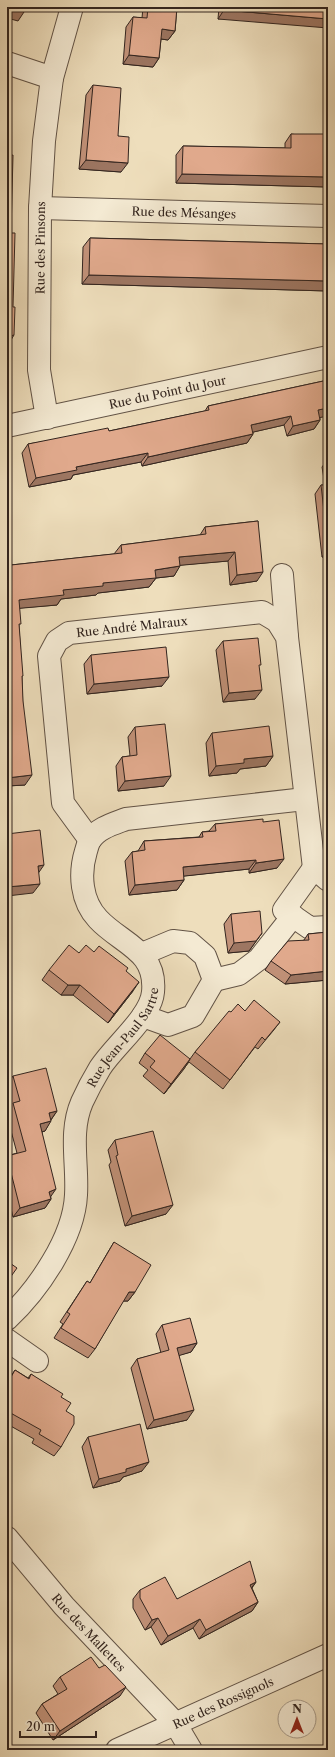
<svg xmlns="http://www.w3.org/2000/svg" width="335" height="1757" font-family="'Libre Caslon Text',serif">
  <rect width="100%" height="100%" fill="#eedebc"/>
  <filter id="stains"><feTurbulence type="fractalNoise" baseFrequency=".005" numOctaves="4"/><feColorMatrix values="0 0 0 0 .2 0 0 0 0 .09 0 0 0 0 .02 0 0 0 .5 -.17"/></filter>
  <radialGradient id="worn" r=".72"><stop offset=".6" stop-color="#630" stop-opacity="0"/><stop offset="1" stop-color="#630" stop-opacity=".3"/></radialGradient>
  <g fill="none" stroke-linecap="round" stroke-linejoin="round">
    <defs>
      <g id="minor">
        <path d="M7,63L52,78L72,7"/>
        <path id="s1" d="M40,208L328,216"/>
        <path id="s2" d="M47,418L39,370L40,208L44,141L52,78"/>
        <path id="s3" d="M7,426L328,357"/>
        <path d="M282,575L287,636"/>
        <path id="s4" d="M90,840L63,803L49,656L57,641L69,633L262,612L277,621L287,637L314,868L328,880"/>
        <path d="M314,868L284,910L310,928L328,927"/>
        <path d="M142,954L173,941L190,943L205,956L214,980L193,1016L168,1025L143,1016"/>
        <path d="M214,980L239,974L259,959L293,916"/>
        <path id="s5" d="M7,1319C38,1290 74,1238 76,1195C78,1164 69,1132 82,1102C87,1091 94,1078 100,1068C114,1046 151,1017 153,992C157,950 121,944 98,919C81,901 79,874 86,851C87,848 88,843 90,840C98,828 113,824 126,819L305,799"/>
        <path d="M7,1340L37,1361"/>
        <path id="s6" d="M7,1538L64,1606L175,1723L191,1750"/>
        <path id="s7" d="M117,1750L328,1655"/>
      </g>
    </defs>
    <use href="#minor" stroke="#625346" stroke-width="24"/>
    <use href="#minor" stroke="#f4ead3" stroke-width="22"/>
  </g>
  <path fill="#c19178" stroke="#33251f" d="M143,7H177L175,31L168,40L161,39L159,58L153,67L123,64L126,27L133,17L142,18Z
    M219,7H328L218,19Z
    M93,85L118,136L121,172L79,169L86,95Z
    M291,134L328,139V187L176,183V155L183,146L285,148V143Z
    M90,238L328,244V291L82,284L83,247Z
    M328,380V416L320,417V420L314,429L287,436L284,425L253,432V434L247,443L142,466L141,462L73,475L71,479L29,487L22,453L28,444L109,431L205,411L208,406Z
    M328,459V577L326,557H322L315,494L321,485H325L322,467Z
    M258,521L257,581L230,585L228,561L180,565L174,576L156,578L149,587L98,593L96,595L61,599L57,605L19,608V627L22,678L25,785L7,786V564L11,565L114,554L121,545L200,535L205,527Z
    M223,641L259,668L255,699L223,702L216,650Z
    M91,655L162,686L87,694L84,664Z
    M135,727L164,786L118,791L116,766L122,757L130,756L128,737Z
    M212,733L273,756L266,766L240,769L237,773L209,776L206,743Z
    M263,822L277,868L249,873V869L183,876L184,880L177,890L129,895L125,861L132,852L138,851L144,841L199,837L202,832L209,831L215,824Z
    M231,914L262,933L249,951L228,953L224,924Z
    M328,932V980L285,984L265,970L271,961L304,940L308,934Z
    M94,952L133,991L108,1023L73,995H61L42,980L49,970L79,953Z
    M245,1011L280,1022L273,1031L258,1049L255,1047L223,1089L189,1062L164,1094L143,1076L148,1070L139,1063L145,1053L190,1059L195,1052L231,1012Z
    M13,1076L57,1111L51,1120L45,1131L42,1132L51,1199L45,1208L13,1217L7,1192V1156L17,1153L7,1116V1111L11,1105L7,1089V1084Z
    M115,1140L166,1214L125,1226L109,1165L111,1162L108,1150Z
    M114,1242L135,1292L128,1301H123L95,1349L88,1358L54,1338L63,1324L60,1322L87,1281L90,1283L108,1252Z
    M162,1325L197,1343L191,1352L179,1355L187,1420L147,1429L131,1368L137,1359L161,1353L156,1334Z
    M15,1370L28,1378L31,1374L61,1397L66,1411L61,1447L54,1456L32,1443L34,1439L7,1424V1382Z
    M88,1437L142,1471L123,1477L120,1481L93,1488L82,1447Z
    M256,1582L252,1588L258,1602L252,1611L199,1639L193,1628L161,1645L151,1627L145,1630L133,1608V1599L140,1590L177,1599Z
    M99,1668L120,1696L53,1740L36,1713L42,1704L58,1694L53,1686L60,1677Z"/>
  <path fill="#9d7662" stroke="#33251f" d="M7,7H10L24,12L18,21L7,18Z
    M224,10L328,19V28L218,19Z
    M162,29L175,31L168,40L155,38Z
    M129,55L159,58L153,67L123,64Z
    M86,160L128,163L121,172L79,169Z
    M182,174L328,177V187L176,183Z
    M89,275L328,281V291L82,284Z
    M14,335L8,345H7V337Z
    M328,408V416L312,419L318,410Z
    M291,416L284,425L245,434L251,425Z
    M320,420L314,429L287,436L293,426Z
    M253,434L247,443L142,466L148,457Z
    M148,453L141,462L73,475L71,479L29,487L36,478L76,467Z
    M328,548V553L326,557H322Z
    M235,552L228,561L173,566L179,557Z
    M180,566L174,576L156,578L149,587L98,593L96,595L61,599L57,605L12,609L19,600L63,590L103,583L155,570Z
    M263,572L257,581L230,585L237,575Z
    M169,677L162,686L87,694L94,684Z
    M262,690L255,699L223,702L229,693Z
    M273,756L266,766L240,769L237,773L209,776L216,766L244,759Z
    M32,775L25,785L7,786V778Z
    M171,776L164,786L118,791L125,781Z
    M284,859L277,868L249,873L256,863Z
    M256,860L249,869L176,877L183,867Z
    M44,865L37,875L38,866Z
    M184,880L177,890L129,895L135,885Z
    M40,884L33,893L7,896V887Z
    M262,933L249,951L228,953L234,943Z
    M328,971V980L285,984L291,975Z
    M139,982L133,991L108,1023L114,1014Z
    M68,985H80L73,995H61Z
    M190,1059L184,1069L164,1094L171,1084Z
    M57,1111L50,1121L49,1113Z
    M51,1121L45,1131L33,1134L40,1124Z
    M56,1189L49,1199V1192Z
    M51,1199L45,1208L13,1217L20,1208Z
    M173,1205L166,1214L125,1226L132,1216Z
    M129,1292H135L128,1301H122Z
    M197,1343L191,1352L171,1358L177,1348Z
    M194,1410L187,1420L147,1429L154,1420Z
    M149,1462L142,1471L123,1477L120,1481L93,1488L99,1479L126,1469Z
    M256,1582L249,1591L250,1585Z
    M258,1602L252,1611L199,1639L206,1630Z
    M158,1618L151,1627L145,1630L152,1620Z
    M200,1619L193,1628L161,1645L168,1636Z
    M126,1687L120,1696L53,1740L60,1731Z"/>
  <path fill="#e0a98c" stroke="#33251f" d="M10,7H26L24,12Z
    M148,7H177L175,31L162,29L159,58L129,55L133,17L147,18Z
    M225,7H328V19L224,10Z
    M93,85L121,88L118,136L129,137L128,163L86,160Z
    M291,134H328V177L182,174L183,146L291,148Z
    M13,155L11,233H15L13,307H15L14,335L7,337V156Z
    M90,238L328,244V281L89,275Z
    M328,380V408L318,410L320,420L293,426L291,416L251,425L253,434L148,457V453L76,467L77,470L36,478L28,444L108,428L109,431L209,410L208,406Z
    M321,485H328V546Z
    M258,521L263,572L237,575L235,552L179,557L180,566L155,570L156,578L103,583V586L63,590L64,595L19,600L21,624H19L23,676H22L23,701L32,775L7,778V564L11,563V565L122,553L121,545L206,534L205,527Z
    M258,638L261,665H259L262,690L229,693L223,641Z
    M166,647L169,677L94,684L91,655Z
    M165,724L171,776L125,781L122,757L137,755L135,727Z
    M269,726L273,756L244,759V763L216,766L212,733Z
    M263,819V822L279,820L284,859L256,863V860L183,867L184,880L135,885L132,852L145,850L144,841L203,837L202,832L216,831L215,824Z
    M40,830L44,865L38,866L40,884L7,887V834Z
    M260,911L262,933L256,941L234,943L231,914Z
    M328,932V971L291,975L271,961L288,941L309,940L308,934Z
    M69,945L79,953L86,945L94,952L99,946L128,968L126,971L139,982L114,1014L80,985H68L49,970Z
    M254,1000L280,1022L265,1040L262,1037L230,1080L195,1052L229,1011L231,1012L238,1004L245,1011Z
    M160,1035L190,1059L171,1084L150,1067L155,1061L145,1053Z
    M46,1068L57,1111L49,1113L51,1121L40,1124L56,1189L49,1192L51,1199L20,1208L7,1157V1156L26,1151L13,1103L20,1101L13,1076Z
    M153,1131L173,1205L132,1216L116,1156L118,1155L115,1140Z
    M114,1242L151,1265L135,1292H129L95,1349L61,1328L70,1314L67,1312L87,1281L90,1283Z
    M7,1261L17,1268L7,1282Z
    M190,1318L197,1343L177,1348L194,1410L154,1420L137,1359L169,1350L162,1325Z
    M15,1370L29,1379L31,1374L63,1394L61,1397L71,1403L66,1411L74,1416V1424L61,1447L39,1434L41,1430L7,1411V1384Z
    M140,1424L149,1462L126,1469V1472L99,1479L88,1437Z
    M250,1561L256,1582L250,1585L258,1602L206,1630L200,1619L168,1636L158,1618L152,1620L140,1598V1590L165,1577L177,1599Z
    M91,1657L99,1668L105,1665L126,1687L60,1731L42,1704L67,1689L60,1677Z"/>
  <g text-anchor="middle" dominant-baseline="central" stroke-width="4" stroke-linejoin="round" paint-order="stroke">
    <g font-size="12" fill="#33251f" stroke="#f4ead3">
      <text stroke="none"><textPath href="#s1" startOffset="144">Rue des Mésanges</textPath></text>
      <text stroke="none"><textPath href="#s2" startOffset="171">Rue des Pinsons</textPath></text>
      <text stroke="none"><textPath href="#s3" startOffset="164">Rue du Point du Jour</textPath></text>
      <text stroke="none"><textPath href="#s4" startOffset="288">Rue André Malraux</textPath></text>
      <text stroke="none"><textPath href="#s5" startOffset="316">Rue Jean-Paul Sartre</textPath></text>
      <text stroke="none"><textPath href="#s6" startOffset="125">Rue des Mallettes</textPath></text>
      <text stroke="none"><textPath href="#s7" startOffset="116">Rue des Rossignols</textPath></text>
    </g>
  </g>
  <rect width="335" height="1757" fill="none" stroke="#eedebc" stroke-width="24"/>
  <rect x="8" y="8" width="319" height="1741" fill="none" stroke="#33251f" stroke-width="2"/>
  <rect x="12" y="12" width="311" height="1733" fill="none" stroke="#33251f"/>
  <g transform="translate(297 1719)"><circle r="19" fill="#f4ead3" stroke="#a79b8b"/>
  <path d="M0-3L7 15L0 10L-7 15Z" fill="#8f2418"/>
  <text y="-6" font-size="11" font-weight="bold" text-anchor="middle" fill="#33251f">N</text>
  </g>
  <path d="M20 1731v6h76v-6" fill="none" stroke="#33251f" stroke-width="2"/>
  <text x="26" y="1731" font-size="12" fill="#33251f" stroke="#f4ead3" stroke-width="3" paint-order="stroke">20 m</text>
  <rect width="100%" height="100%" filter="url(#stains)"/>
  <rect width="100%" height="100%" fill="url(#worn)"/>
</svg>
